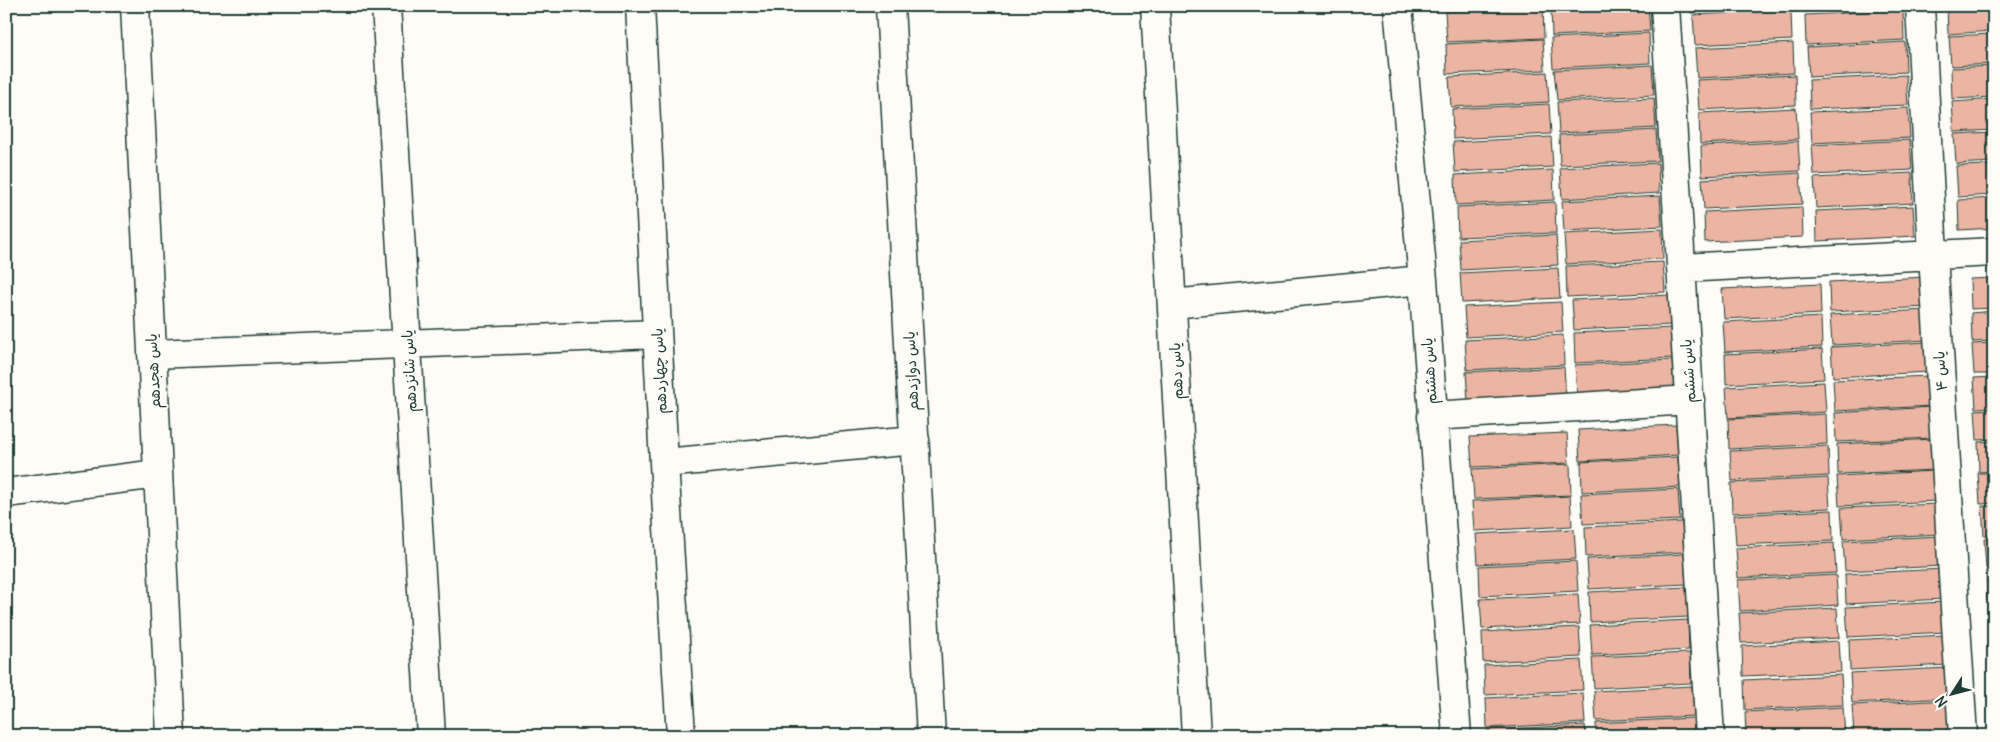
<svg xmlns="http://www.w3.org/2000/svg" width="2000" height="742" font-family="Delius,'Playpen Sans Arabic',sans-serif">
  <rect width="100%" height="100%" fill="#fdfcf7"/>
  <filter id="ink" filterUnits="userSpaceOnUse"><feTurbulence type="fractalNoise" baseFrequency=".02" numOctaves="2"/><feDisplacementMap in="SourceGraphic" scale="10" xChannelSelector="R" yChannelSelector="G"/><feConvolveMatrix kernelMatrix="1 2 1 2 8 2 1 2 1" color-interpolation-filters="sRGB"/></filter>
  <g filter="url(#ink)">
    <path fill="#ecb4a3" stroke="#1f3d34" d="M1445,6H1528L1445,11Z
      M1551,6H1648L1650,31L1552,36Z
      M1690,6H1788V8L1691,13Z
      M1802,6H1900V7L1802,12Z
      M1947,6H1994V31L1948,34Z
      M1543,7L1544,38L1447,42L1445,12Z
      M1791,10L1792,40L1695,45L1693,15Z
      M1903,10L1904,40L1806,45L1805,15Z
      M1649,33L1650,63L1553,68L1551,38Z
      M1994,34V64L1951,66L1949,36Z
      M1543,39L1545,70L1447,74L1446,44Z
      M1905,42L1906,72L1809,77L1807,47Z
      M1793,43L1794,73L1697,78L1695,48Z
      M1652,65L1654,95L1557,100L1554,70Z
      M1994,66V97L1952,99L1951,68Z
      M1547,72L1549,102L1451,107L1449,77Z
      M1795,75L1796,105L1699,110L1697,80Z
      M1906,75L1908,105L1810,109L1809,80Z
      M1654,98L1656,128L1559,133L1557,102Z
      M1994,99V130L1954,132L1952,102Z
      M1549,104L1551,134L1453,139L1452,109Z
      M1796,108L1798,139L1700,144L1699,113Z
      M1908,108L1910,138L1812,143L1810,112Z
      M1656,130L1658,161L1560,165L1559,135Z
      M1994,132V162L1956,164L1954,134Z
      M1551,137L1553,167L1455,172L1453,142Z
      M1910,140L1912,170L1814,175L1812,145Z
      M1798,141L1800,171L1702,176L1701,146Z
      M1658,163L1659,193L1562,199L1560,168Z
      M1994,165V195L1958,197L1956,166Z
      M1553,170L1554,200L1456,205L1455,175Z
      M1800,173L1802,204L1704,209L1702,179Z
      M1912,173L1913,203L1816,208L1814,178Z
      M1660,196L1662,226L1564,231L1562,201Z
      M1994,198V228L1959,230L1958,200Z
      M1555,202L1556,233L1458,237L1457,207Z
      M1913,206L1915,236L1817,241L1816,211Z
      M1802,207L1803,237L1705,242L1704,212Z
      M1662,229L1663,259L1566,264L1564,234Z
      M1556,235L1558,265L1461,270L1459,240Z
      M1663,262L1665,292L1567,297L1566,266Z
      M1558,268L1560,298L1462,303L1460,273Z
      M1926,277L1928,307L1830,312L1829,282Z
      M1994,278V308L1971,309L1970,279Z
      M1820,284L1821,314L1724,319L1722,289Z
      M1670,295L1672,325L1574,330L1572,300Z
      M1561,302L1563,332L1466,337L1464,307Z
      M1927,310L1929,340L1832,345L1830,315Z
      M1994,311V341L1972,342L1971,313Z
      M1821,317L1822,347L1725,352L1723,322Z
      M1671,328L1673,358L1575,363L1574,333Z
      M1563,335L1564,365L1467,370L1465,340Z
      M1929,342L1930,372L1833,377L1831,347Z
      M1994,343V374H1974L1972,344Z
      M1822,349L1824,379L1726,384L1725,354Z
      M1672,360L1674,390L1577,395L1575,365Z
      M1564,367L1566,397L1468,402L1466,372Z
      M1930,376L1932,406L1835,411L1833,380Z
      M1994,377V407L1976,408L1974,378Z
      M1824,382L1826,412L1728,418L1726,387Z
      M1932,407L1934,438L1836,442L1835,413Z
      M1994,409V439L1977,440L1975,410Z
      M1826,414L1827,444L1729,449L1728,419Z
      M1676,425L1678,455L1580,461L1578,430Z
      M1567,433L1569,463L1472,467L1470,437Z
      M1934,439L1936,470L1838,474L1837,444Z
      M1994,441V471L1979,472L1978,442Z
      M1828,446L1829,476L1732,481L1730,451Z
      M1678,457L1680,487L1582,492L1581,462Z
      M1570,464L1571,495L1474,499L1472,469Z
      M1935,471L1936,501L1839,506L1837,476Z
      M1978,473H1994V503L1980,504Z
      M1828,478L1830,508L1732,513L1731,483Z
      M1678,489L1680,520L1583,524L1581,494Z
      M1570,496L1572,526L1474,531L1472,501Z
      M1938,504L1940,534L1843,539L1841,508Z
      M1982,506H1994V536H1984Z
      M1832,510L1833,541L1736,545L1734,515Z
      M1682,522L1684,552L1586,557L1585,527Z
      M1574,529L1576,559L1478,564L1476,534Z
      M1941,536L1942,566L1845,571L1843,541Z
      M1994,538V568H1986L1984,539Z
      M1834,543L1836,573L1738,578L1736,548Z
      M1684,554L1686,584L1589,589L1587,559Z
      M1576,561L1578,591L1480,596L1479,566Z
      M1943,569L1944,599L1846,604L1845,574Z
      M1986,571H1994V601H1987Z
      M1836,575L1838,605L1740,611L1738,580Z
      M1686,587L1688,617L1590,622L1589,592Z
      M1578,594L1580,624L1482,629L1480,599Z
      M1944,602L1946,632L1848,637L1846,607Z
      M1987,604H1994V634H1989Z
      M1837,608L1839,638L1741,643L1739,613Z
      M1688,620L1689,650L1592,655L1590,625Z
      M1579,627L1581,657L1483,662L1482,632Z
      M1946,635L1948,665L1850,670L1849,640Z
      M1989,637H1994V667H1991Z
      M1839,641L1841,672L1743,676L1742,646Z
      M1690,653L1691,683L1594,688L1592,657Z
      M1581,660L1583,690L1485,695L1484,665Z
      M1948,668L1950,698L1852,703L1850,673Z
      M1841,675L1843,705L1745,710L1744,680Z
      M1692,686L1694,716L1596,721L1594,691Z
      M1583,693L1585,723L1487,728L1486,698Z
      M1950,700L1951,730L1854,735L1852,705Z
      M1843,707L1845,736H1746L1745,712Z
      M1693,718L1694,736H1596V723Z
      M1585,725L1586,736H1488L1487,730Z
      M1952,732V736H1874Z"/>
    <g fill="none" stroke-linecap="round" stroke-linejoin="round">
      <defs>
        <path id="minor" d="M135,6L171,736
          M386,6L431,736
          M640,6L664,463L681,736
          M890,6L931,736
          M1155,6L1196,736
          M1398,6L1423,280L1457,736
          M1665,6L1710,736
          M1920,6L1933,255L1963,736
          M1681,268L1994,252
          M1172,304L1423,280
          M152,354L657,334
          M1432,416L1690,400
          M664,463L915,440
          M6,493L158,474"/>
      </defs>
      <use href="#minor" stroke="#1f3d34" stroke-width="31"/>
      <use href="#minor" stroke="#fdfcf7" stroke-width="28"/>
    </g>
  </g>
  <g text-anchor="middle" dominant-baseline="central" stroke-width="4" stroke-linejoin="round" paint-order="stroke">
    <g font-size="15" fill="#1f3d34" stroke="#fdfcf7">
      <text transform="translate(153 371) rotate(-93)">یاس هجدهم</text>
      <text transform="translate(409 371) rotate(-93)">یاس شانزدهم</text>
      <text transform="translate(659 371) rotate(-93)">یاس چهاردهم</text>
      <text transform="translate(911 371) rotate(-93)">یاس دوازدهم</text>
      <text transform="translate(1176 371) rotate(-93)">یاس دهم</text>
      <text transform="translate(1429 371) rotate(-94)">یاس هشتم</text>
      <text transform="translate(1688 371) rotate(-94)">یاس ششم</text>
      <text transform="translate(1940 371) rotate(-94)">یاس ۴</text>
    </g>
  </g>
  <rect width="2000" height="742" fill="none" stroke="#fdfcf7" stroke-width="25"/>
  <rect x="12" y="12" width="1975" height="717" fill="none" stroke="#1f3d34" stroke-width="2" filter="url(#ink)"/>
  <g transform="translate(1952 694) rotate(234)" stroke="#fdfcf7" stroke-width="4" paint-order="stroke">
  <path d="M0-4L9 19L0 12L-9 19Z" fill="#1f3d34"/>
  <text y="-8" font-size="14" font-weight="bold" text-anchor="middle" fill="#1f3d34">N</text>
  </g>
</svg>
